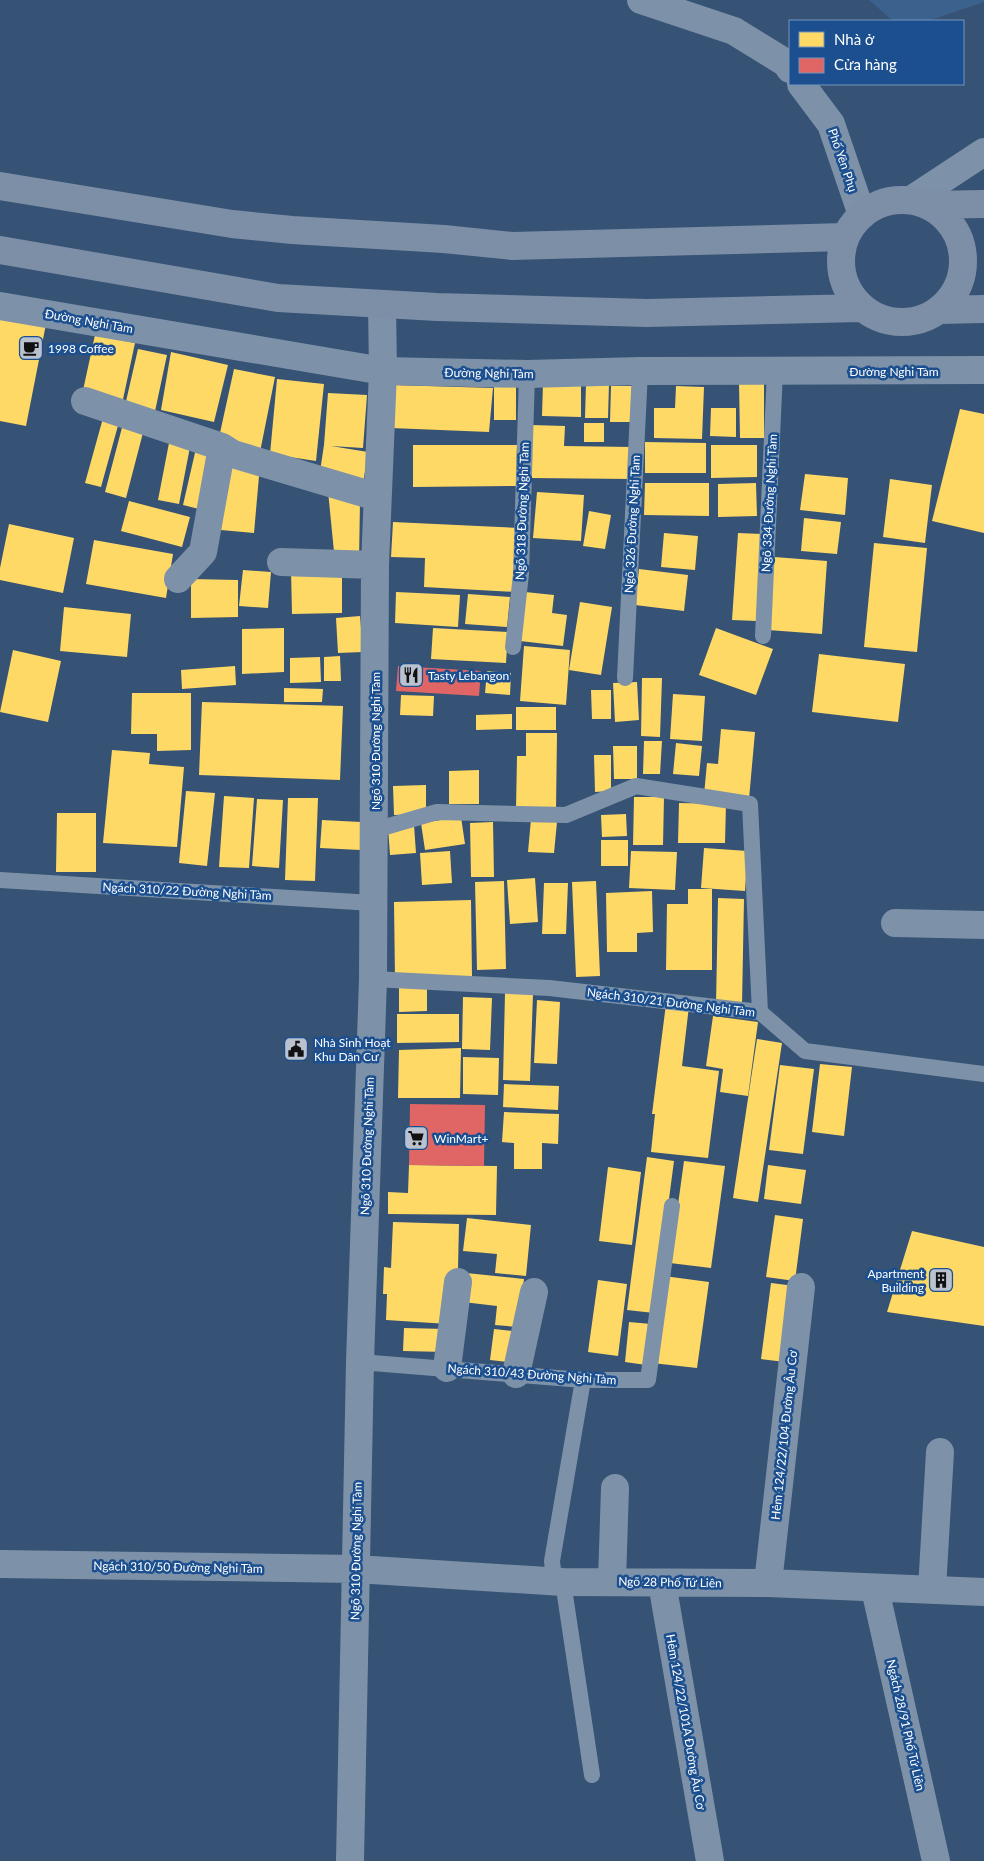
<svg xmlns="http://www.w3.org/2000/svg" width="984" height="1861" font-family="Lato,sans-serif">
  <rect width="100%" height="100%" fill="#365274"/>
  <path fill="#3b618d" d="M869,0H984V2L928,21H893Z"/>
  <path fill="#ffd966" d="M0,316L46,324L26,426L0,421Z
    M95,335L135,343L122,404L82,395Z
    M138,349L167,355L154,416L124,410Z
    M171,352L228,365L214,422L161,410Z
    M234,369L275,377L260,452L218,442Z
    M277,379L324,384L316,461L270,454Z
    M764,381V438H740L739,382Z
    M543,383H581V417L542,416Z
    M586,383L609,384L608,418H585Z
    M392,385L493,388L489,432L391,428Z
    M494,385H516V420H494Z
    M611,386H634L633,422H610Z
    M676,386L704,387L702,439L654,438V408H675Z
    M328,393L367,395L363,448L331,446L368,452L363,484L319,478L324,445Z
    M711,408H736V437L710,436Z
    M960,409L984,414V533L932,521Z
    M103,418L119,422L101,487L85,483Z
    M124,420L145,425L126,498L105,492Z
    M584,423H604V442H584Z
    M531,425L565,426L564,446L632,447V479L530,478Z
    M645,442L706,443V473H645Z
    M169,443L190,447L179,504L158,500Z
    M197,444L217,448L203,510L183,505Z
    M413,445H517L516,486L413,487Z
    M711,445H757V477L711,478Z
    M226,463L260,465L254,533L221,530Z
    M805,474L848,478L845,515L800,510Z
    M890,479L932,485L925,543L883,537Z
    M645,483H709V516L644,515Z
    M756,483L757,516L718,517V484Z
    M328,491L360,501L359,562H335Z
    M537,492L584,495L581,541L533,538Z
    M129,501L190,517L182,547L121,531Z
    M589,511L611,515L605,549L583,546Z
    M804,518L841,522L837,554L801,551Z
    M393,522L520,528L516,592L424,587L425,558L391,557Z
    M9,524L74,538L63,593L0,580V568Z
    M664,533L698,536L695,570L661,567Z
    M738,533L762,534L757,621L732,620Z
    M94,540L173,554L166,598L86,584Z
    M874,543L927,548L917,652L864,647Z
    M774,557L827,561L822,634L768,630Z
    M342,569V613L292,614L291,570Z
    M639,569L688,575L684,611L635,605Z
    M243,570L271,572L268,608L239,606Z
    M191,579L238,580V617L191,618Z
    M396,592L460,595L458,627L395,623Z
    M525,592L554,595L552,613L567,615L563,646L520,641Z
    M468,594L510,597L507,627L465,624Z
    M580,602L612,607L601,675L569,670Z
    M64,607L131,614L127,657L60,651Z
    M360,616L363,652L338,653L336,618Z
    M284,628V672L242,674V629Z
    M433,628L508,632L506,663L431,659Z
    M716,628L773,649L756,695L699,675Z
    M524,646L570,650L566,705L520,701Z
    M13,650L61,661L48,722L0,712Z
    M819,654L905,664L898,722L812,712Z
    M340,656L341,681H324V657Z
    M320,657L321,682L290,683V658Z
    M235,666L236,685L182,689L181,670Z
    M487,671L511,673L510,695L485,693Z
    M642,678H662L660,737L641,736Z
    M637,682L639,720L615,722L613,683Z
    M284,688L323,689L322,702H284Z
    M591,690H611V719H592Z
    M132,693H191V750L157,751V734H131Z
    M673,694L705,696L702,741L670,739Z
    M401,695L434,696L433,716L400,715Z
    M202,702L343,706L340,780L199,775Z
    M516,707H556V730H516Z
    M512,714V729L476,730V715Z
    M721,729L755,732L749,799L704,795L707,763L718,764Z
    M526,733H557L556,810L516,809L517,756H526Z
    M644,741H662L660,774H643Z
    M676,743L702,746L699,776L673,774Z
    M613,746H637V779H614Z
    M112,750L150,753L149,764L184,767L177,847L103,843Z
    M594,755H611V791L595,792Z
    M479,770V804H449V771Z
    M426,785V814L394,815L393,786Z
    M186,791L215,793L207,866L179,863Z
    M224,796L254,798L249,868L219,867Z
    M634,797H664L663,845H633Z
    M288,798H318L315,881L285,880Z
    M257,799L283,800L279,868L252,866Z
    M679,803L726,804L725,843H678Z
    M57,813H96V872H56Z
    M626,814L627,836L602,837L601,815Z
    M461,817L465,844L425,850L421,823Z
    M531,819L557,822L554,853L528,852Z
    M322,820L361,822L360,850L320,848Z
    M493,822L494,877H471L470,823Z
    M414,825L416,853L390,855L388,827Z
    M601,840H628V866H601Z
    M704,848L748,851L745,891L701,888Z
    M450,851L452,883L422,885L420,853Z
    M631,851L677,852L675,890L629,888Z
    M535,878L538,922L510,924L507,880Z
    M504,881L506,969L477,970L475,882Z
    M596,881L600,976L576,977L572,882Z
    M544,883H568L566,934H542Z
    M688,889H712V970H666L667,904H688Z
    M652,891L653,932L637,933V952H607L606,893Z
    M718,898L744,899L742,1005H716Z
    M471,900L472,977L395,979L394,902Z
    M427,986V1011L399,1012V987Z
    M505,993L533,994L530,1081L503,1080Z
    M463,997L492,998L490,1050L462,1049Z
    M537,1000L560,1002L557,1064L534,1063Z
    M666,1004L689,1006L682,1066L719,1071L708,1158L651,1152L655,1114H652Z
    M397,1014H459V1042L397,1043Z
    M713,1016L758,1022L748,1096L720,1092L723,1069L706,1066Z
    M757,1039L782,1043L758,1202L733,1198Z
    M461,1048L460,1098H398L399,1050Z
    M463,1057L499,1058L498,1095L463,1094Z
    M820,1064L852,1067L844,1136L812,1132Z
    M780,1065L814,1069L803,1154L769,1150Z
    M504,1084L559,1086L558,1110L503,1107Z
    M504,1112L559,1114L558,1144L542,1143V1169H514V1143L502,1142Z
    M647,1157L674,1161L654,1313L627,1310Z
    M684,1161L725,1166L711,1268L670,1263Z
    M409,1165L497,1166L496,1215L388,1214V1192L408,1193Z
    M768,1165L806,1170L801,1204L764,1199Z
    M608,1167L641,1172L632,1245L599,1241Z
    M775,1215L803,1219L795,1281L766,1277Z
    M467,1218L531,1225L526,1276L495,1273L497,1254L463,1251Z
    M393,1222L459,1224L458,1269L452,1270L448,1324L386,1320L387,1294H383L384,1267L391,1268Z
    M912,1231L984,1247V1326L887,1312Z
    M466,1273L524,1279L518,1327L495,1325L497,1306L463,1302Z
    M664,1276L709,1282L697,1368L652,1363Z
    M598,1280L627,1284L618,1356L588,1352Z
    M771,1283L795,1286L785,1362L761,1359Z
    M629,1322L651,1324L646,1365L625,1362Z
    M404,1328L446,1329V1352L403,1351Z
    M494,1329L520,1332L516,1363L490,1360Z"/>
  <path fill="#e06666" d="M398,666L481,671L479,696L396,691Z
    M410,1104L485,1105L484,1166L409,1165Z"/>
  <g fill="none" stroke-linecap="round" stroke-linejoin="round">
    <path stroke="#7d92a8" stroke-width="16" d="M763,636L775,371
      M513,647L521,574L527,374
      M625,678L640,371
      M375,830L437,812L566,815L636,786L750,804L760,1012
      M0,880L373,903
      M373,979L549,988L760,1012L805,1051L984,1074
      M360,1362L583,1380H648L672,1206
      M554,1580L552,1561L583,1380
      M563,1582L592,1775"/>
    <path stroke="#7d92a8" stroke-width="28" d="M911,200L984,152
      M85,401L222,447L233,454L377,497
      M281,562L375,565
      M178,579L203,552L222,447
      M895,923L984,925
      M447,1368L458,1282
      M516,1374L534,1292
      M0,1564L356,1569L563,1582L768,1583L984,1592
      M612,1581L615,1488
      M662,1583L710,1861
      M768,1583L801,1287
      M875,1589L936,1861
      M932,1589L940,1452
      M350,1861L360,1362L373,979L375,565L383,371L382,305"/>
    <path stroke="#7d92a8" stroke-width="28" d="M641,0L734,31L786,63L790,69
      M801,84L831,124L862,215
      M0,306L383,371L527,374L640,371L984,370"/>
    <path stroke="#7d8ea7" stroke-width="28" d="M0,186L232,224L292,230L444,239L512,246L845,237
      M841 261a61 61 0 1 1 122 0a61 61 0 1 1-122 0Z
      M928,205L984,204
      M0,250L278,298L437,307L647,313L861,308
      M939,310L984,309"/>
  </g>
  <defs>
    <symbol id="cafe-square" viewBox="-11 -11 22 22"><rect x="-9" y="-9" width="18" height="18" rx="4" fill="#b9c2ce" stroke="#1b4f8f"/><path d="M-5.5-4.5H6V0H3Q3 3.5 0 3.5H-2.5Q-5.5 3.5-5.5 0ZM3-3.2v2h1.7v-2ZM-6 4.5H4V6H-6Z" fill="#111"/></symbol>
    <symbol id="restaurant-square" viewBox="-11 -11 22 22"><rect x="-9" y="-9" width="18" height="18" rx="4" fill="#b9c2ce" stroke="#1b4f8f"/><path d="M-5-6h1v4h1v-4h1v4h1v-4h1v5L-1.5 .5V6h-2V.5L-5-1ZM5-6V6H3V1.5H1.5Q1.5-4 5-6Z" fill="#111"/></symbol>
    <symbol id="civic-square" viewBox="-11 -11 22 22"><rect x="-9" y="-9" width="18" height="18" rx="4" fill="#b9c2ce" stroke="#1b4f8f"/><path d="M-.6-6.5H3V-4.5H.6V-3L4-1V1h2V6H-6V1h2V-1L-.6-3ZM-1.2 2.5V6h2.4V2.5Z" fill="#111"/></symbol>
    <symbol id="supermarket-square" viewBox="-11 -11 22 22"><rect x="-9" y="-9" width="18" height="18" rx="4" fill="#b9c2ce" stroke="#1b4f8f"/><path d="M-6-5.5h2.5l.6 2H6L4.5 2H-2.5L-4.4-4H-6ZM-1.5 3.2a1.3 1.3 0 1 0 .1 0ZM3 3.2a1.3 1.3 0 1 0 .1 0Z" fill="#111"/></symbol>
    <symbol id="building-square" viewBox="-11 -11 22 22"><rect x="-9" y="-9" width="18" height="18" rx="4" fill="#b9c2ce" stroke="#1b4f8f"/><path d="M-4-6H4V6H1V3H-1V6H-4ZM-2.5-4.3h1.7v1.8h-1.7ZM.8-4.3h1.7v1.8H.8ZM-2.5-1h1.7V.8h-1.7ZM.8-1h1.7V.8H.8Z" fill="#111"/></symbol>
  </defs>
  <g fill-rule="evenodd">
    <use href="#cafe-square" x="17" y="334" width="28" height="28"/>
    <use href="#restaurant-square" x="397" y="661" width="28" height="28"/>
    <use href="#civic-square" x="282" y="1035" width="28" height="28"/>
    <use href="#supermarket-square" x="402" y="1124" width="28" height="28"/>
    <use href="#building-square" x="927" y="1266" width="28" height="28"/>
  </g>
  <g text-anchor="middle" dominant-baseline="central" stroke-width="5" stroke-linejoin="round" paint-order="stroke">
    <g font-size="12" fill="#fff" stroke="#1b4f8f">
      <text transform="translate(843 160) rotate(71)">Phố Yên Phụ</text>
      <text transform="translate(89 321) rotate(10)">Đường Nghi Tàm</text>
      <text x="894" y="371">Đường Nghi Tàm</text>
      <text transform="translate(489 373) rotate(1)">Đường Nghi Tàm</text>
      <text transform="translate(769 503) rotate(-87)">Ngõ 334 Đường Nghi Tàm</text>
      <text transform="translate(522 511) rotate(-88)">Ngõ 318 Đường Nghi Tàm</text>
      <text transform="translate(632 524) rotate(-87)">Ngõ 326 Đường Nghi Tàm</text>
      <text transform="translate(375 741) rotate(-90)">Ngõ 310 Đường Nghi Tàm</text>
      <text transform="translate(187 891) rotate(3)">Ngách 310/22 Đường Nghi Tàm</text>
      <text transform="translate(671 1002) rotate(7)">Ngách 310/21 Đường Nghi Tàm</text>
      <text transform="translate(367 1146) rotate(-88)">Ngõ 310 Đường Nghi Tàm</text>
      <text transform="translate(532 1374) rotate(4)">Ngách 310/43 Đường Nghi Tàm</text>
      <text transform="translate(784 1435) rotate(-84)">Hẻm 124/22/104 Đường Âu Cơ</text>
      <text transform="translate(356 1551) rotate(-89)">Ngõ 310 Đường Nghi Tàm</text>
      <text transform="translate(178 1567) rotate(1)">Ngách 310/50 Đường Nghi Tàm</text>
      <text transform="translate(670 1582) rotate(1)">Ngõ 28 Phố Tứ Liên</text>
      <text transform="translate(686 1722) rotate(80)">Hẻm 124/22/101A Đường Âu Cơ</text>
      <text transform="translate(906 1725) rotate(77)">Ngách 28/91 Phố Tứ Liên</text>
    </g>
    <g font-size="12" fill="#fff" stroke="#1b4f8f" text-anchor="start">
      <text x="48" y="348">1998 Coffee</text>
      <text x="428" y="675">Tasty Lebangon</text>
      <text x="314" y="1042">Nhà Sinh Hoạt<tspan x="314" dy="14">Khu Dân Cư</tspan></text>
      <text x="434" y="1138">WinMart+</text>
      <text x="924" y="1273" text-anchor="end">Apartment<tspan x="924" dy="14">Building</tspan></text>
    </g>
  </g>
  <rect x="789" y="20" width="175" height="65" fill="#1b4f8f" stroke="#7695bc"/>
  <rect x="799" y="32" width="25" height="15" fill="#ffd966" stroke="#7695bc"/>
  <text x="834" y="45" font-size="15" fill="#ffffff">Nhà ở</text>
  <rect x="799" y="58" width="25" height="15" fill="#e06666" stroke="#7695bc"/>
  <text x="834" y="70" font-size="15" fill="#ffffff">Cửa hàng</text>
</svg>
